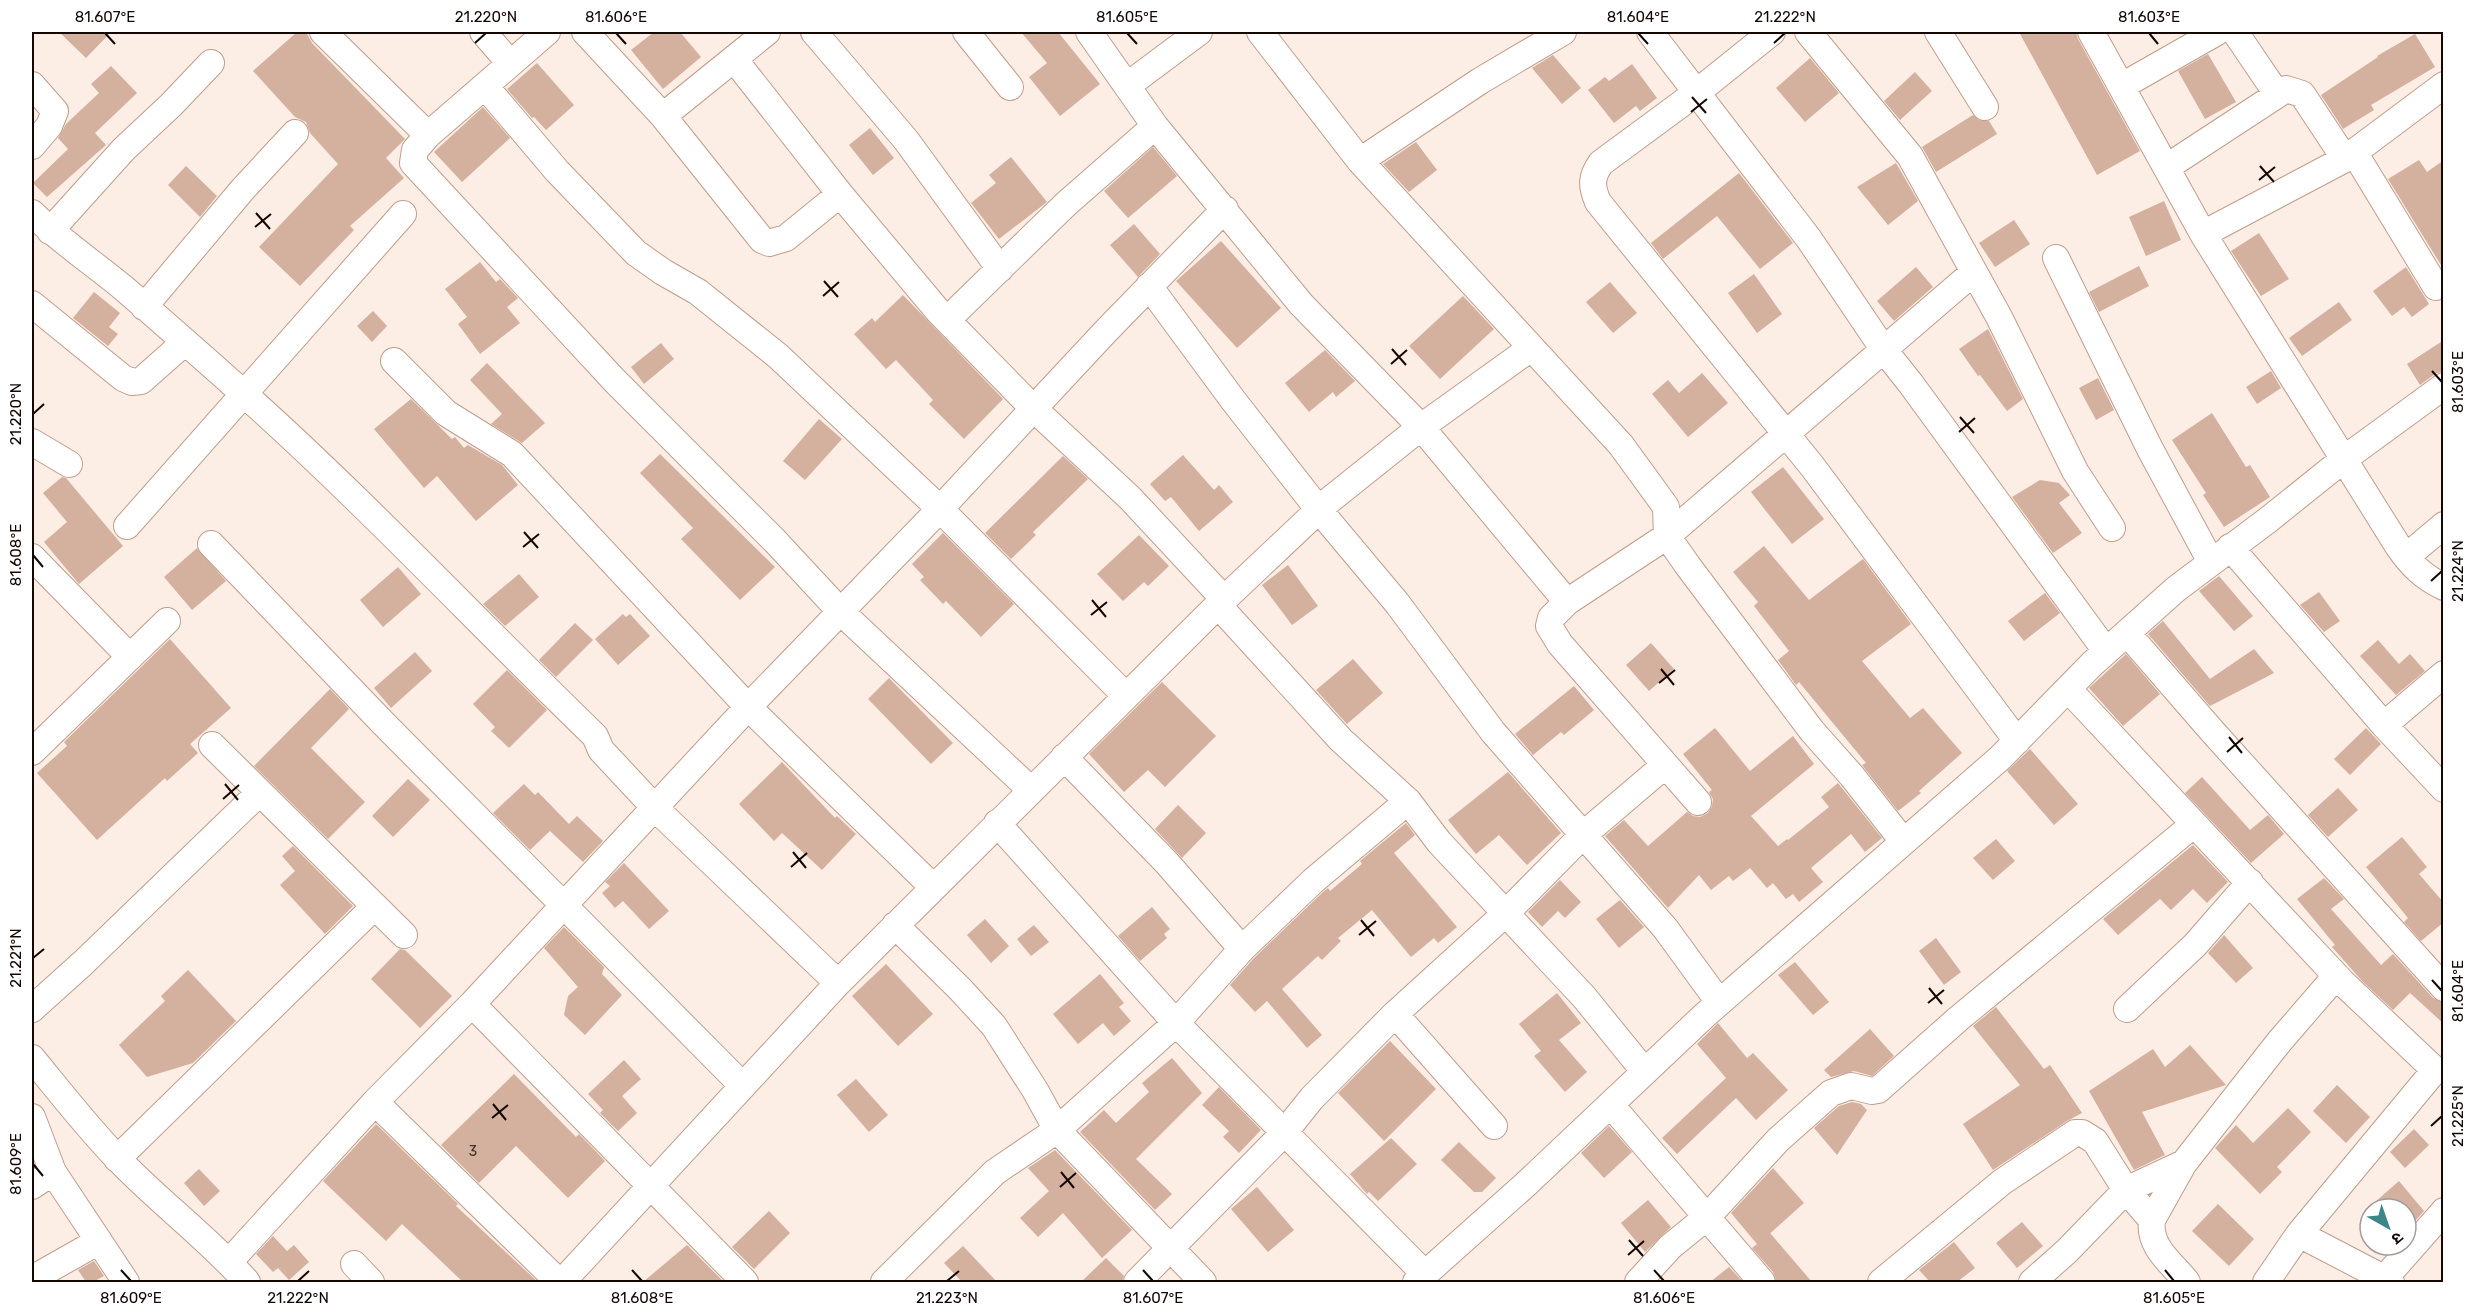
<svg xmlns="http://www.w3.org/2000/svg" width="2475" height="1314" font-family="Rubik,'Noto Sans Devanagari',sans-serif">
  <rect width="100%" height="100%" fill="#fcede5"/>
  <path fill="#d4b09e" d="M59,32H111L86,58Z
    M297,32H306L312,43L405,139L386,158L404,178L350,226L354,230L300,286L259,247L338,164L310,133L306,122L295,117L253,71Z
    M654,32H680L701,57L663,89L631,50Z
    M1021,32H1058L1100,84L1060,116L1029,77L1047,63Z
    M2019,32H2076L2078,39L2140,151L2097,175Z
    M2415,34L2435,67L2371,105L2374,110L2343,129L2321,95L2378,57L2377,56Z
    M2208,54L2236,102L2205,119L2178,71Z
    M1553,55L1581,88L1562,104L1532,68Z
    M1810,58L1839,93L1805,122L1776,88Z
    M537,63L574,105L546,130L534,117L532,118L507,89Z
    M1632,64L1657,98L1640,111L1636,106L1614,123L1588,90L1605,77L1609,81Z
    M111,66L137,93L95,133L106,145L47,197L33,183L68,149L58,138L66,124L99,93L91,84Z
    M1915,72L1932,91L1900,120L1884,101Z
    M483,107L510,138L462,182L434,152Z
    M1973,115L1979,120L1989,121L1997,134L1936,172L1922,147Z
    M870,128L894,158L873,175L849,145Z
    M1416,142L1437,170L1409,192L1383,164Z
    M1153,147L1177,176L1128,218L1104,191Z
    M1011,157L1047,202L999,239L971,203L996,183L989,175Z
    M2419,160L2427,172L2444,160V270L2388,179Z
    M1896,163L1918,201L1888,225L1857,187Z
    M186,166L217,196L200,217L168,185Z
    M1739,173L1793,243L1760,269L1717,216L1663,259L1651,243Z
    M2164,201L2181,240L2146,256L2129,217Z
    M2014,220L2030,244L1995,267L1979,243Z
    M1134,224L1160,254L1138,277L1110,245Z
    M2259,233L2289,279L2261,296L2231,251Z
    M1221,241L1281,308L1237,348L1176,281Z
    M480,262L496,282L500,279L518,298L507,307L520,323L480,354L458,324L467,317L445,289Z
    M2139,266L2149,286L2099,312L2089,292Z
    M1916,267L1933,287L1894,321L1877,301Z
    M2406,267L2429,304L2412,317L2404,307L2392,316L2373,291Z
    M1754,274L1782,314L1757,333L1728,293Z
    M1610,282L1637,313L1613,333L1586,302Z
    M94,292L120,313L109,327L118,334L108,346L73,318Z
    M903,295L1003,399L964,439L929,404L933,400L896,360L886,369L854,334L872,318L875,322Z
    M1463,296L1494,329L1440,379L1409,346Z
    M2339,302L2352,320L2302,356L2289,338Z
    M373,311L387,326L372,342L357,326Z
    M1988,329L2023,399L2007,411L1980,375L1978,376L1959,349Z
    M2444,340V371L2435,374L2420,385L2407,364Z
    M661,343L674,359L644,384L631,367Z
    M1325,350L1355,381L1336,397L1333,392L1309,412L1285,383Z
    M487,363L545,423L522,443L491,424L502,414L470,380Z
    M2271,371L2281,388L2257,404L2246,387Z
    M1702,373L1728,403L1688,437L1652,394L1668,380L1679,393Z
    M2098,378L2114,410L2096,420L2079,388Z
    M411,399L452,439L455,437L464,448L468,445L502,465L518,485L476,521L437,476L424,488L374,429Z
    M2212,413L2246,467L2250,465L2270,497L2224,527L2203,495L2206,493L2172,440Z
    M819,419L842,439L805,480L783,461Z
    M660,454L775,567L740,600L681,539L693,528L640,473Z
    M1183,455L1214,490L1219,485L1233,502L1199,531L1171,497L1165,501L1150,484Z
    M1063,456L1088,479L1033,532L1036,535L1011,559L985,533Z
    M1783,467L1824,519L1792,544L1751,492Z
    M62,477L66,478L123,546L79,584L44,542L67,522L43,493Z
    M2040,480L2059,483L2070,495L2059,503L2082,533L2053,553L2012,497Z
    M943,533L1014,604L981,637L946,601L943,604L920,580L924,577L912,564Z
    M1139,535L1169,566L1148,586L1144,582L1123,601L1097,574Z
    M1764,546L1809,600L1863,559L1911,624L1862,661L1910,718L1923,708L1962,753L1919,791L1921,793L1898,811L1862,765L1866,763L1799,682L1796,685L1778,660L1789,651L1754,606L1758,602L1733,572Z
    M197,548L226,581L192,610L164,577Z
    M1288,565L1318,606L1292,625L1262,585Z
    M398,567L421,594L383,627L360,600Z
    M519,574L539,597L505,626L483,604Z
    M2219,576L2253,616L2234,631L2199,591Z
    M2319,592L2340,621L2324,632L2300,605Z
    M2045,593L2060,613L2024,641L2008,621Z
    M623,614L626,617L630,614L650,636L618,665L595,639Z
    M2163,621L2210,679L2254,649L2274,673L2210,706L2148,634Z
    M575,623L593,640L556,677L539,660Z
    M170,639L231,708L190,744L198,753L167,781L165,778L97,840L37,773L67,746L64,742Z
    M2378,640L2399,664L2410,654L2425,671L2396,695L2360,656Z
    M1651,643L1674,669L1649,691L1626,665Z
    M415,652L432,671L391,708L374,688Z
    M2126,654L2160,694L2123,726L2089,688Z
    M1353,659L1383,693L1347,724L1316,690Z
    M507,670L547,710L509,748L491,731L495,727L473,704Z
    M889,678L953,743L931,764L868,699Z
    M1162,682L1216,736L1165,787L1148,770L1124,792L1089,754Z
    M1574,686L1594,710L1564,735L1561,732L1533,755L1515,734Z
    M330,689L349,709L311,748L365,802L328,839L254,766Z
    M1715,728L1750,771L1793,736L1814,764L1751,816L1778,846L1787,839L1788,840L1829,807L1821,797L1838,783L1882,838L1865,852L1851,834L1811,868L1823,882L1799,902L1793,894L1786,899L1773,883L1767,888L1750,868L1733,881L1729,876L1711,890L1699,875L1668,908L1605,836L1624,820L1648,846L1687,812L1693,816L1700,817L1708,813L1712,806L1713,799L1709,792L1712,790L1683,754Z
    M2366,728L2381,744L2350,775L2334,759Z
    M2030,749L2078,804L2054,825L2007,771Z
    M782,762L835,818L837,816L856,834L822,870L782,833L774,841L739,804Z
    M1508,772L1561,833L1527,865L1499,835L1476,854L1448,820Z
    M2202,777L2250,830L2268,815L2284,834L2251,863L2185,793Z
    M408,779L430,800L393,837L372,816Z
    M524,784L535,795L538,792L569,824L577,816L603,841L583,862L550,831L530,850L493,813Z
    M2338,788L2358,810L2328,837L2308,815Z
    M1178,805L1206,833L1182,858L1155,829Z
    M1406,823L1415,835L1394,853L1457,927L1438,943L1434,938L1411,957L1372,910L1338,938L1341,941L1322,960L1318,956L1282,989L1322,1035L1307,1048L1267,1001L1255,1012L1230,985L1253,959L1323,892L1328,888L1330,891L1362,864L1360,861Z
    M2402,837L2427,867L2419,874L2444,903V922L2421,941L2404,922L2408,918L2366,867Z
    M1996,839L2015,861L1993,880L1973,858Z
    M2193,845L2228,882L2207,903L2193,889L2171,910L2160,899L2118,935L2103,919Z
    M293,846L353,906L325,934L280,885L295,871L282,856Z
    M624,863L669,911L649,929L623,901L615,908L602,893L610,886L605,882Z
    M2324,878L2344,899L2331,909L2381,965L2393,954L2433,998L2444,1003V1024L2410,993L2393,1010L2363,982L2332,947L2335,945L2297,899Z
    M1560,880L1581,902L1565,918L1558,911L1542,927L1528,912Z
    M1620,900L1644,927L1619,948L1596,919Z
    M1152,907L1170,929L1164,934L1167,938L1140,961L1118,936Z
    M985,919L1009,946L991,963L967,935Z
    M1034,925L1049,942L1031,956L1017,939Z
    M564,927L604,967L602,974L622,995L585,1035L564,1015L568,996L578,987L544,948Z
    M2224,935L2253,968L2236,983L2208,953Z
    M1936,938L1961,972L1944,985L1919,951Z
    M400,949L405,950L452,996L420,1028L371,979Z
    M1795,962L1829,1002L1813,1015L1778,975Z
    M886,964L933,1014L898,1046L852,996Z
    M188,970L236,1021L193,1063L147,1077L119,1045L165,1001L161,996Z
    M1100,974L1124,1003L1119,1007L1131,1021L1114,1036L1103,1023L1078,1044L1053,1014Z
    M1557,993L1581,1023L1559,1040L1587,1072L1565,1092L1534,1056L1541,1051L1519,1024Z
    M1996,1007L2044,1069L2050,1065L2082,1113L2067,1121L1993,1170L1963,1124L2020,1085L1973,1026Z
    M1718,1023L1747,1058L1753,1053L1788,1090L1756,1120L1736,1098L1677,1154L1662,1138L1726,1078L1697,1044Z
    M1870,1029L1894,1056L1872,1076L1854,1071L1831,1077L1824,1070Z
    M1390,1041L1436,1089L1384,1141L1338,1093Z
    M2190,1045L2226,1085L2142,1112L2165,1155L2134,1170L2089,1091L2153,1049L2165,1067Z
    M1172,1058L1202,1093L1136,1159L1172,1194L1155,1210L1080,1132L1104,1110L1116,1123L1149,1092L1142,1083Z
    M624,1060L641,1079L622,1096L637,1113L618,1131L600,1113L603,1110L588,1094Z
    M514,1074L576,1137L579,1134L605,1161L568,1198L516,1146L479,1183L441,1145Z
    M856,1079L888,1115L869,1132L837,1095Z
    M2337,1085L2370,1117L2346,1143L2313,1111Z
    M1219,1087L1261,1130L1239,1153L1223,1137L1229,1131L1202,1105Z
    M1852,1102L1861,1104L1867,1110L1837,1155L1814,1128L1839,1106Z
    M2288,1108L2311,1132L2277,1167L2282,1172L2260,1194L2215,1148L2236,1125L2253,1143Z
    M376,1124L458,1204L456,1206L538,1282H463L402,1224L386,1241L323,1181Z
    M1609,1126L1632,1152L1604,1178L1581,1153Z
    M2414,1129L2429,1145L2405,1168L2390,1152Z
    M1391,1138L1417,1164L1378,1201L1369,1192L1367,1194L1350,1174Z
    M1459,1142L1496,1178L1482,1192H1474L1441,1160Z
    M1055,1150L1132,1230L1102,1258L1063,1213L1038,1237L1020,1218L1049,1191L1028,1168Z
    M1773,1168L1804,1203L1766,1237L1770,1233L1812,1282H1777L1773,1272L1752,1248L1757,1244L1731,1213Z
    M199,1169L220,1191L204,1206L184,1183Z
    M2399,1181L2424,1211L2406,1231V1209H2367Z
    M1257,1187L1294,1230L1268,1252L1231,1209Z
    M1648,1200L1671,1227L1645,1252L1621,1223Z
    M2218,1204L2254,1239L2229,1266L2192,1231Z
    M769,1211L790,1233L754,1269L732,1247Z
    M2022,1222L2043,1246L2017,1268L1996,1243Z
    M273,1236L287,1251L294,1245L309,1262L289,1280L278,1268L273,1272L256,1254Z
    M1954,1242L1975,1268L1957,1282H1930L1919,1270Z
    M687,1245L724,1282H643Z
    M963,1246L997,1282H962L944,1263Z
    M1106,1258L1124,1276L1122,1282H1081Z
    M94,1261L104,1276L93,1282H86L78,1270Z
    M1729,1267L1743,1282H1710Z"/>
  <g fill="none" stroke-linecap="round" stroke-linejoin="round">
    <defs>
      <path id="minor" d="M323,32L428,135
        M483,32L510,63
        M547,32L428,135L415,150L413,163L615,381L775,541L841,612L1031,790
        M585,32L663,116L762,240L769,243L786,238L840,194L938,311L1033,408L1130,498L1224,599
        M814,32L906,140L1000,269
        M966,32L1010,87
        M1089,32L1155,126L1301,304L1421,427L1567,602
        M1260,32L1360,161L1621,445L1666,507L1667,536L1688,566L1812,731L1852,776L1903,841
        M1650,32L1809,239L1884,350L1911,384L2106,651
        M1772,32L1696,93L1601,163C1591,177 1591,186 1598,202L1812,466L2017,741
        M1808,32L1910,156L1999,317L2075,471L2112,528
        M1938,32L1985,107
        M2091,32L2203,234L2398,546C2411,565 2423,577 2444,587
        M2235,32L2277,94
        M734,59L840,194
        M32,85L55,111L49,126L32,146
        M1128,85L1199,32
        M485,86L557,171L636,253L663,272L698,292L778,356L940,509L1126,696
        M2122,86L2217,32
        M663,116L767,32
        M2354,152L2436,287
        M1360,161L1480,81L1563,32
        M2167,167L2286,89L2302,94L2345,159
        M32,213C61,242 95,264 127,291C165,324 204,358 243,393C365,502 477,622 595,736L601,750L655,808L838,983
        M50,231L124,149L171,105L211,63
        M2203,234L2345,159L2444,85
        M2056,258L2150,449L2211,562
        M1149,286L1233,400L1319,510L1397,603L1493,732L1665,928L1719,1002
        M32,304L123,378L132,382L141,381L185,342
        M144,307L243,189L295,133
        M947,320L1066,204L1155,126
        M394,361L446,413L512,454L748,707L933,887
        M32,442L69,464
        M127,526L403,214
        M211,544L384,724L743,1086
        M2230,547L2384,725L2444,789
        M32,557L130,657
        M2406,557L2444,525
        M1218,605L1341,740L1408,801L1439,842L1584,997L1645,1072
        M2127,633L2212,731L2444,988
        M2068,689L2343,983L2435,1070L2299,1234L2266,1282
        M2384,725L2444,674
        M212,745L404,935
        M32,752L167,621
        M1064,757L1167,863L1242,949
        M1698,802L1560,644L1549,626L1551,618L1567,602L1667,536L1974,272
        M997,823L1176,1023L1425,1274
        M895,925L960,989L994,1026L1035,1090L1057,1130L1203,1282
        M472,1004L745,1282
        M32,1009L83,963L259,793
        M2127,1009L2195,945L2250,882
        M1395,1014L1494,1126
        M32,1058C60,1092 87,1127 118,1159C159,1202 208,1238 247,1282
        M375,1102L559,1282
        M1611,1105L1762,1282
        M32,1117L53,1172L126,1282
        M117,1159L375,906
        M32,1186L53,1172
        M2152,1220L2184,1163L2279,1042L2336,976
        M2299,1234L2391,1282
        M229,1262L375,1102L472,1004L748,707L940,509L1106,331L1225,209
        M354,1264L371,1282
        M32,1279L99,1241
        M2384,1279L2444,1211
        M562,1282L838,983L1218,605L1326,503L1421,427L1531,348
        M884,1282L995,1172L1057,1130L1176,1023L1242,949L1313,881L1408,801
        M1137,1282L1284,1133L1312,1098L1395,1014L1506,913L1583,835L1664,766
        M1416,1282L1525,1185L1705,1015L2000,758L2092,664L2176,589L2268,520L2344,459L2444,386
        M1638,1282L1670,1247L1708,1216L1778,1140L1831,1093L1851,1086L1872,1091L1878,1090L1958,1019L2193,825
        M1881,1282L2002,1182L2075,1133H2082L2095,1141L2126,1190L2152,1220C2148,1247 2172,1263 2187,1282
        M2032,1282L2067,1251L2126,1190L2184,1163"/>
    </defs>
    <use href="#minor" stroke="#c09d8b" stroke-width="28"/>
    <use href="#minor" stroke="#fff" stroke-width="26"/>
  </g>
  <path fill="none" stroke="#140804" stroke-width="2" d="M105,33L115,44M616,33L626,44M1127,33L1137,44M1638,33L1648,44M2149,33L2158,44M475,43L486,33M1774,43L1785,33M1692,97L1706,113M1691,112L1707,99M2260,166L2274,182M2259,180L2275,167M256,213L270,229M255,227L271,214M824,281L838,297M823,296L839,282M1392,349L1406,365M1391,364L1407,350M2432,371L2442,382M33,414L44,404M1960,417L1974,433M1959,432L1975,418M524,532L538,548M523,547L539,534M33,555L43,567M2431,581L2442,571M1092,600L1106,617M1091,615L1107,602M1661,669L1674,685M1659,683L1675,670M2229,737L2242,753M2227,752L2243,738M225,784L238,800M223,799L239,785M793,852L806,868M791,867L807,853M1361,920L1374,936M1359,935L1376,921M33,958L44,949M2432,980L2442,991M1929,988L1942,1004M1928,1003L1944,990M493,1104L506,1120M492,1118L508,1105M2431,1126L2442,1116M33,1164L43,1176M1061,1172L1074,1188M1060,1187L1076,1173M1629,1240L1643,1256M1628,1255L1644,1241M121,1270L131,1281M632,1270L642,1281M1143,1270L1153,1281M1654,1270L1664,1281M2165,1270L2174,1281M298,1281L309,1271M947,1281L959,1271"/>
  <g text-anchor="middle" dominant-baseline="central" stroke-width="6" stroke-linejoin="round" paint-order="stroke">
    <g font-size="14" fill="#44322a">
      <text x="473" y="1151">3</text>
    </g>
  </g>
  <rect width="2475" height="1314" fill="none" stroke="#ffffff" stroke-width="66"/>
  <g transform="translate(2388 1227) rotate(140)"><circle r="28" fill="#ffffff" stroke="#a19c9b" stroke-width="1.5"/>
  <path d="M0-4.5L10 22L0 15L-10 22Z" fill="#3d8688"/>
  <text y="-9" font-size="16" font-weight="bold" text-anchor="middle" fill="#140804">उ</text>
  </g>
  <rect x="33" y="33" width="2409" height="1248" fill="none" stroke="#140804" stroke-width="2"/>
  <g font-size="15" text-anchor="middle" fill="#140804">
    <text x="105" y="22">81.607°E</text>
    <text x="486" y="22">21.220°N</text>
    <text x="616" y="22">81.606°E</text>
    <text x="1127" y="22">81.605°E</text>
    <text x="1638" y="22">81.604°E</text>
    <text x="1785" y="22">21.222°N</text>
    <text x="2149" y="22">81.603°E</text>
    <text transform="translate(2458 382) rotate(-90)" y="5">81.603°E</text>
    <text transform="translate(16 414) rotate(-90)" y="5">21.220°N</text>
    <text transform="translate(16 555) rotate(-90)" y="5">81.608°E</text>
    <text transform="translate(2458 571) rotate(-90)" y="5">21.224°N</text>
    <text transform="translate(16 958) rotate(-90)" y="5">21.221°N</text>
    <text transform="translate(2458 991) rotate(-90)" y="5">81.604°E</text>
    <text transform="translate(2458 1116) rotate(-90)" y="5">21.225°N</text>
    <text transform="translate(16 1164) rotate(-90)" y="5">81.609°E</text>
    <text x="131" y="1303">81.609°E</text>
    <text x="298" y="1303">21.222°N</text>
    <text x="642" y="1303">81.608°E</text>
    <text x="947" y="1303">21.223°N</text>
    <text x="1153" y="1303">81.607°E</text>
    <text x="1664" y="1303">81.606°E</text>
    <text x="2174" y="1303">81.605°E</text>
  </g>
</svg>
